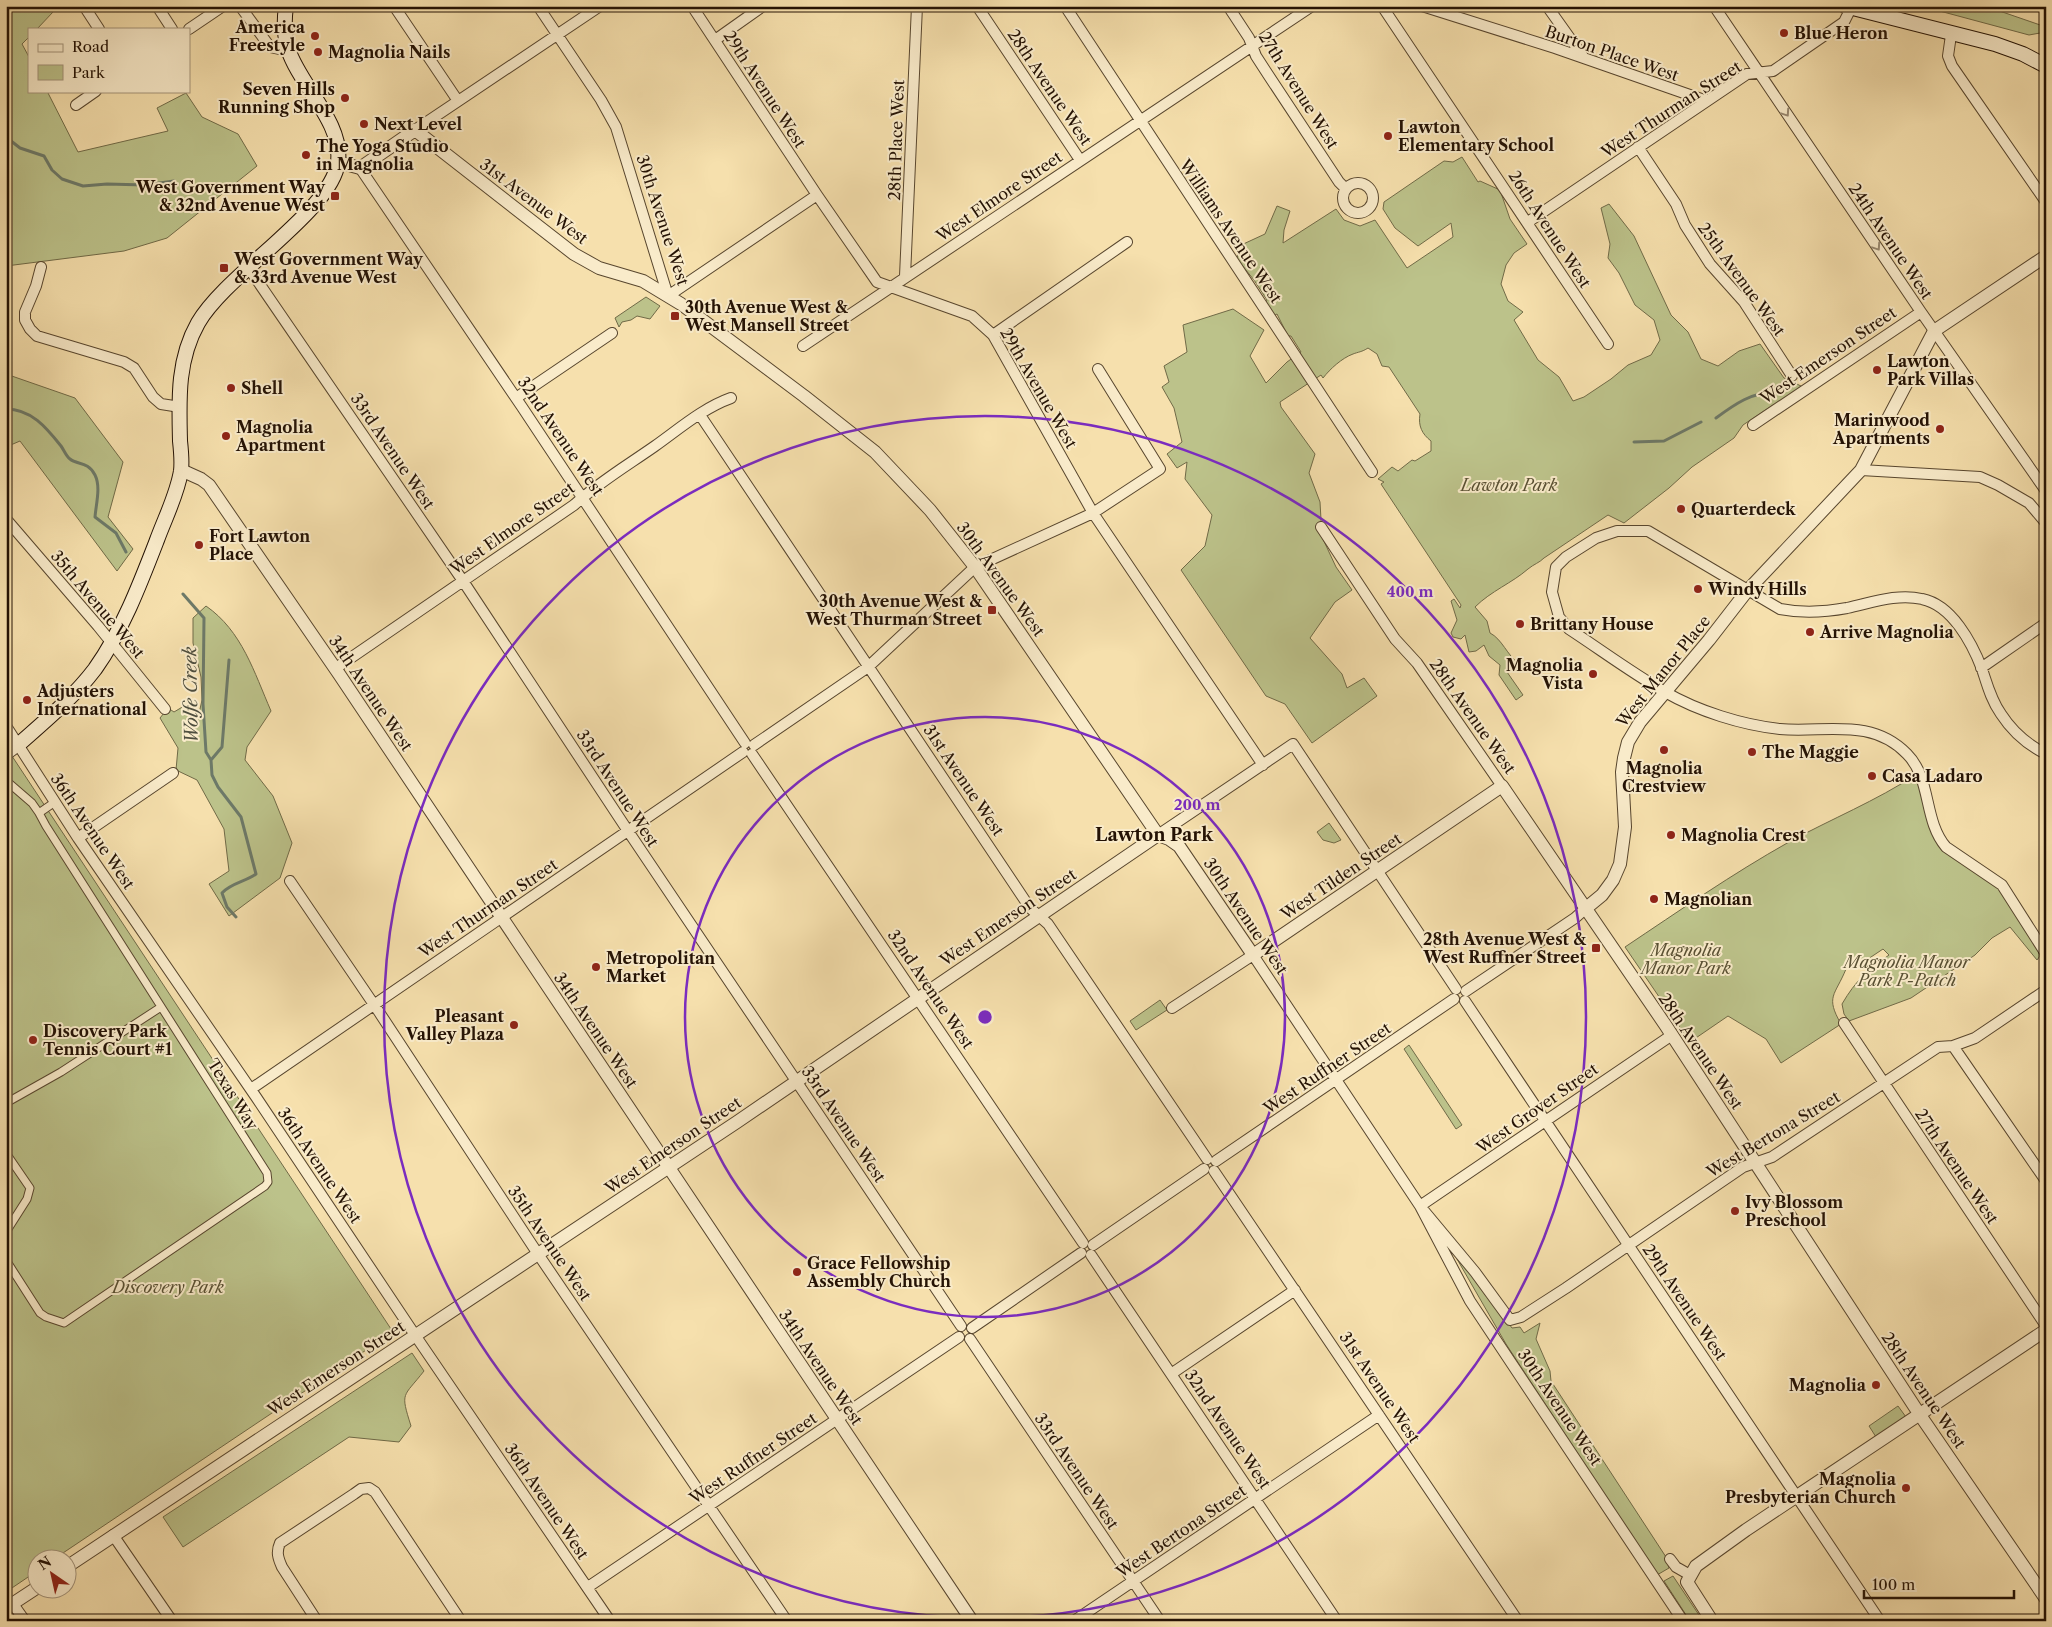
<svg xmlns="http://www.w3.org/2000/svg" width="2052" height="1627" font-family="'Libre Caslon Text',serif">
  <rect width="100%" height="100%" fill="#f6e0ad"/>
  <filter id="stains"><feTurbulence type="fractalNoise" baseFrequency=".004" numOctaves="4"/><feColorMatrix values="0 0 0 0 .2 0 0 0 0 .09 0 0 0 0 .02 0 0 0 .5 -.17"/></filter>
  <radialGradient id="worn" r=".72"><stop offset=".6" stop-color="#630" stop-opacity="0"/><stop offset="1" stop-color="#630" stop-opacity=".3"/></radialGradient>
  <path fill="#bcc28a" stroke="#706a47" d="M6,6H49L53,12L37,29H29V37L22,44L29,57V91H47L78,152L168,131L157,108L186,93L202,117L238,134L257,166L167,238L124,251L6,266Z
    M1921,6H1985L2046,27V34L2040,33L2029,35Z
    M1462,157L1478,182L1480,181L1500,190L1510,219L1527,244L1514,253L1506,265L1501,284L1508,301L1523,312L1514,320L1538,360L1559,377L1573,401L1584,397L1611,379L1628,365L1651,355L1660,340L1654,320L1635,305L1619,273L1608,258L1610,244L1601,208L1609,204L1634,236L1671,315L1688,332L1701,359L1718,366L1739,351L1760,344L1784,378L1801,386L1781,404L1773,405L1743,425L1734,438L1692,467L1669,488L1624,523L1608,515L1544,558C1539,563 1534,564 1528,569C1512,583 1491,591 1475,607L1487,621L1490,633C1502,639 1507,655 1519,664L1507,672L1523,695L1516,700L1499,675L1500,665L1489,656L1484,645L1476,651L1469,652L1465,635L1461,639L1453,637L1451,633L1457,620L1451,601L1454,599L1460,608L1461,605L1381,484L1384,482L1378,479L1392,467L1398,471L1412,460L1415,461L1431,451V441C1422,434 1418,426 1420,414L1389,367L1382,366L1377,354L1368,348C1362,352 1358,352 1353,354C1342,358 1330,369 1323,378L1321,375L1280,402L1281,407L1315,454L1309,473L1320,502L1322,537L1336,567L1352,590L1335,602L1310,638L1342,674L1347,688L1364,678L1377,696L1312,743L1285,704L1266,696L1181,570L1205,546L1212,515L1185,479L1187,462L1177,468L1167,454L1182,442L1174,408L1162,387L1169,382L1164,366L1187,352L1183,325L1233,309L1264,330L1250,356L1266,383L1287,362L1301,352L1291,336H1288L1277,314L1273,316L1266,302L1267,300L1254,280L1237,259L1239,246L1265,234L1277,206L1290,211L1284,230L1283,243L1336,209L1344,220L1360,226L1375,220L1407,268L1453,237L1451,223L1418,246L1395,228L1383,209L1384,202L1444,161L1453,162Z
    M646,297L660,306L650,319L637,316L631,320L622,322L619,327L615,318Z
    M6,374L75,398L123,462L108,517L133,549L117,571L20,441L6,447Z
    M206,606C242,631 254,672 271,711L247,747L245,760L273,796L292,843L280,878L229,916L209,884L229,871L224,829L197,780L176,770L178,748L160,718L168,708L174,712L184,706L198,718L202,700L201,677L193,643V618Z
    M6,747L393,1332L54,1559L38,1560L37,1571L6,1592Z
    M1917,774L1937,827L1948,844L2007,891L2033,935L2040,956L2037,960L2010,927L1992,938L1975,955L1911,998L1849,1021L1844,1014L1842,1004C1856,980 1867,971 1889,955L1883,949L1859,965L1846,969C1835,996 1825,996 1841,1024L1781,1063L1766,1039L1728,1016L1690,1042L1625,947C1679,911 1732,874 1789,842C1831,819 1876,801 1917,774Z
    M1329,823L1341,840L1334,843L1323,840L1317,832Z
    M1160,1000L1167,1010L1136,1030L1130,1021Z
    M1409,1045L1462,1125L1456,1129L1404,1049Z
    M1457,1259L1479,1283L1512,1328L1520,1327L1524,1333L1540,1323L1536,1339L1550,1371L1551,1381L1666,1557L1669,1568L1657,1575L1506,1344Z
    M412,1353L424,1371C403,1398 400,1391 411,1426L399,1442L349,1437L183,1547L163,1517Z
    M1898,1406L1906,1417L1876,1437L1869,1426Z
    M1673,1576L1703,1621H1690L1664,1581Z"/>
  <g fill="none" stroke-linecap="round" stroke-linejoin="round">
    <path stroke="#6d7968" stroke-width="3" d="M6,137L20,148L44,156L52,170L62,179L83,186L107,184L145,185L174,181
      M6,409C31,409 46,427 61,446C64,450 66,456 70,459C77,465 88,461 95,475C101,487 96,504 95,517L116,533L126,552
      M1716,418C1735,404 1752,392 1776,392
      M1634,442L1664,441L1701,422
      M183,594L204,618L203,704L206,752L211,760L212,775L218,787L241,817L256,874C245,882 231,883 222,893L227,907L236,917
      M211,760L222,747L229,660"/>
    <defs>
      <path id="pedestrian" d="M10,784L32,803L39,813
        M6,1103L61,1072L161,1007
        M6,1153L30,1188L27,1199L6,1232
        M6,1260L40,1313L46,1317L64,1323L265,1186L268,1182L267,1173L46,826L39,813L55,802"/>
      <path id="minor" d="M84,6L99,29
        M157,6L172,29
        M240,6L270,47L279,49L288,47
        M394,6L458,101
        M538,6L601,100L616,127L668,296L817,195
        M692,6L817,195L877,282L972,316L993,335L1093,513L1263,765
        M977,6L1080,160
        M1065,6L1372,472
        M1228,6L1249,38L1256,56L1267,73L1339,182L1346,189
        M1382,6L1608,344
        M1422,6L1555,48L1707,101
        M1547,6L1584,58
        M1714,6L1921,312L2046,491
        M189,29L223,6
        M1951,35L1948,56L1952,66L2046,202
        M715,40L763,6
        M76,105L96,91
        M415,130L600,6
        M1638,147L1676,204L1685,225L1710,264L1744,302L1792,376
        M360,168L522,407L745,743
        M1343 198a15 15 0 1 1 30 0a15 15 0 1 1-30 0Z
        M1528,222L1747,74L1773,71L1844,22L1851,8
        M41,267L36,286L25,312V320L30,329L37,336L124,362L134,368L153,397L161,404L180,407
        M248,267L463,581L628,831L961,1326
        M905,276L917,6
        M993,335L1127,242
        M803,346L1312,6
        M516,398L612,333
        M700,415L1030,908L1048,924L1207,1159
        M1753,425L1921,312
        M1861,470L1980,477L1998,485L2029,503L2046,523
        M6,519L98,626L165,709
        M1321,527L1395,639L1417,663L1502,786
        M336,668L574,505C599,482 628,465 655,446C679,429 703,408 731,398
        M1981,668L2046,623
        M6,726L78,838L256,1097L415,1335L610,1621
        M754,745L868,667L975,567L1093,513L1160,469L1098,369
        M752,754L1083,1243
        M2046,754C2028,745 2012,731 2001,714C1991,700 1987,684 1982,669C1972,643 1952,605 1922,599C1897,593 1871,603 1847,608C1825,612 1801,613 1780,609L1648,531H1617L1596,538L1566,557L1556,567L1552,592L1559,617L1569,629C1601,650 1632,673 1665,692C1698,711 1742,725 1780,729C1825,733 1871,717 1907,754C1932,779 1923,820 1946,847L2002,885L2046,954
        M1158,835L1293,744L1456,989
        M78,838L173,773
        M290,881L379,1012L538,1254L787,1621
        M1466,991L1575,918L1585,909
        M1465,1001L1880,1621
        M1172,1008L1253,955L1420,1206L1470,1301L1683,1621
        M1844,1023L2046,1326
        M1672,1035L1420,1206L1475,1272L1510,1320L1521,1317L1566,1288L1743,1167L1772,1157L1938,1047L1953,1046L1975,1038L2046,990
        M1953,1046L2046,1181
        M251,1089L743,752
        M1216,1161L1454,999
        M1214,1171L1518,1621
        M1093,1245L1204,1169
        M1091,1255L1337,1621
        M972,1328L1081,1253
        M970,1339L1160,1621
        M1171,1374L1295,1290
        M113,1535L172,1621
        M1670,1559L1676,1567L1690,1575
        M588,1587L959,1337
        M13,1604L25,1621
        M317,1621L282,1567C278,1558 276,1552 280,1543L354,1494L361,1489L369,1488L375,1492L461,1621
        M1074,1621L1379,1415"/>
      <path id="tertiary" d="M338,162L360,168L415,130L574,254L599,268L643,281L681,304L804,396L875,452L930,510L975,567L1158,835L1169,839L1179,846L1253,955L1502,786L1666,1026L1920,1415L2046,1599
        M181,470L201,479L209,485L339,674L972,1621
        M6,754L18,745
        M1585,909L1602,895L1613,880L1620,864L1625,827L1622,772L1624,758L1628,742L1640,722L1709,640L1747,591L1861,470L1934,331L2046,256
        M68,1566L737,1122L1158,835
        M6,1608L38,1587
        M1712,1621L1687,1582L1696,1566L1746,1530L2046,1330"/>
      <path id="secondary" d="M1845,6L1995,44L2023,54L2046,66
        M18,745C45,721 73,698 95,669C122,631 140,584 157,540C165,518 177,495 181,471C182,462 181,450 180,441C179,400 177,360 198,323C227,273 332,211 338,162C343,122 300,86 288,49C284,35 284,21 286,6"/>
    </defs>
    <use href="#pedestrian" stroke="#58462e" stroke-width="9"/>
    <use href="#minor" stroke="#58462e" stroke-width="12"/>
    <use href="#tertiary" stroke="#58462e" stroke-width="14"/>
    <use href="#secondary" stroke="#241204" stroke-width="16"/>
    <use href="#pedestrian" stroke="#f9ebca" stroke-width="7"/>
    <use href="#minor" stroke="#f9ebca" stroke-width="10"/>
    <use href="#tertiary" stroke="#f9ebca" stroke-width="12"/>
    <use href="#secondary" stroke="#f9ebca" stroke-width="14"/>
  </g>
  <defs><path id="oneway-chevron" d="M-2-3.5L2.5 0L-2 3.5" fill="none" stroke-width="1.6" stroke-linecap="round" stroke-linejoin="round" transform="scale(1.25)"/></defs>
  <g stroke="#998971">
    <use href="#oneway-chevron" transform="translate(1786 113) rotate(56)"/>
    <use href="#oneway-chevron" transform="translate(1877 247) rotate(56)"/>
  </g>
  <g fill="none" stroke="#7b2cbf" stroke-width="2.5">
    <circle cx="985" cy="1017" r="300"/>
    <circle cx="985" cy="1017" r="601"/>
  </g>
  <g fill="#8f2418" stroke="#f9ebca" stroke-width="2">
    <circle cx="1784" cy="33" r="5"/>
    <circle cx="315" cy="36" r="5"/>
    <circle cx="318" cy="52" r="5"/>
    <circle cx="345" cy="98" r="5"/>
    <circle cx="364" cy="124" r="5"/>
    <circle cx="1388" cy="136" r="5"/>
    <circle cx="306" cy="155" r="5"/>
    <rect x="330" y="191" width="10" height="10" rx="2.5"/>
    <rect x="219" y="263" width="10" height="10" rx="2.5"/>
    <rect x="670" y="311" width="10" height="10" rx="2.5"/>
    <circle cx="1877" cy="370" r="5"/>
    <circle cx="231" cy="388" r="5"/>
    <circle cx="1940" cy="429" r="5"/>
    <circle cx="226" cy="436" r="5"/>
    <circle cx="1681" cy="509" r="5"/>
    <circle cx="199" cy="545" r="5"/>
    <circle cx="1698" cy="589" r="5"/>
    <rect x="987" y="605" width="10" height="10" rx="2.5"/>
    <circle cx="1520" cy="624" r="5"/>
    <circle cx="1810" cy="632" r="5"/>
    <circle cx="1593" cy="674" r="5"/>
    <circle cx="27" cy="700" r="5"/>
    <circle cx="1664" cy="750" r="5"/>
    <circle cx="1752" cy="752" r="5"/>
    <circle cx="1872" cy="776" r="5"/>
    <circle cx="1671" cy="835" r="5"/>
    <circle cx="1654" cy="899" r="5"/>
    <rect x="1591" y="943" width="10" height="10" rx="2.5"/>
    <circle cx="596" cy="967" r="5"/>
    <circle cx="514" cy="1025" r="5"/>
    <circle cx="33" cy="1040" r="5"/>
    <circle cx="1735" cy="1211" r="5"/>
    <circle cx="797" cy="1272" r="5"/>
    <circle cx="1876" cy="1385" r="5"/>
    <circle cx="1906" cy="1488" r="5"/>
  </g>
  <g text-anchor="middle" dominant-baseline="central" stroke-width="4" stroke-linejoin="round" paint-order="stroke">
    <g font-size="16" font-weight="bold" fill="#241204" stroke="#f9ebca" text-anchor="start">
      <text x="305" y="27" text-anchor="end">America<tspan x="305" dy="18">Freestyle</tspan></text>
      <text x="1794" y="33">Blue Heron</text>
      <text x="328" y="52">Magnolia Nails</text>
      <text x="335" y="89" text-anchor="end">Seven Hills<tspan x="335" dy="18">Running Shop</tspan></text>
      <text x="374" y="124">Next Level</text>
      <text x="1398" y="127">Lawton<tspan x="1398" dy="18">Elementary School</tspan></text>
      <text x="316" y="146">The Yoga Studio<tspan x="316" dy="18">in Magnolia</tspan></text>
      <text x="325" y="187" text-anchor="end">West Government Way<tspan x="325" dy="18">&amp; 32nd Avenue West</tspan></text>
      <text x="234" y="259">West Government Way<tspan x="234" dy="18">&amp; 33rd Avenue West</tspan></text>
      <text x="685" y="307">30th Avenue West &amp;<tspan x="685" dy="18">West Mansell Street</tspan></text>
      <text x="1887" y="361">Lawton<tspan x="1887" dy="18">Park Villas</tspan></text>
      <text x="241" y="388">Shell</text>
      <text x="1930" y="420" text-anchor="end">Marinwood<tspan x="1930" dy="18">Apartments</tspan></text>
      <text x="236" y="427">Magnolia<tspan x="236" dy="18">Apartment</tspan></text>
      <text x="1691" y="509">Quarterdeck</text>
      <text x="209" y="536">Fort Lawton<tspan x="209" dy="18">Place</tspan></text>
      <text x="1708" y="589">Windy Hills</text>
      <text x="982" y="601" text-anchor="end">30th Avenue West &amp;<tspan x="982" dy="18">West Thurman Street</tspan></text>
      <text x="1530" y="624">Brittany House</text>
      <text x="1820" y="632">Arrive Magnolia</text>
      <text x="1583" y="665" text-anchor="end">Magnolia<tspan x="1583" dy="18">Vista</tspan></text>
      <text x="37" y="691">Adjusters<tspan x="37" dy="18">International</tspan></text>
      <text x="1762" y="752">The Maggie</text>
      <text x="1664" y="768" text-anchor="middle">Magnolia<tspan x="1664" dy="18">Crestview</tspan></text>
      <text x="1882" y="776">Casa Ladaro</text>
      <text x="1681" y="835">Magnolia Crest</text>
      <text x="1664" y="899">Magnolian</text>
      <text x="1586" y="939" text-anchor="end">28th Avenue West &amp;<tspan x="1586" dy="18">West Ruffner Street</tspan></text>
      <text x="606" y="958">Metropolitan<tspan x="606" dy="18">Market</tspan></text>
      <text x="504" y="1016" text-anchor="end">Pleasant<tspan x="504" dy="18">Valley Plaza</tspan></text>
      <text x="43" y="1031">Discovery Park<tspan x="43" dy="18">Tennis Court #1</tspan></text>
      <text x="1745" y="1202">Ivy Blossom<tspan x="1745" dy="18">Preschool</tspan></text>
      <text x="807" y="1263">Grace Fellowship<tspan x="807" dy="18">Assembly Church</tspan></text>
      <text x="1866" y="1385" text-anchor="end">Magnolia</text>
      <text x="1896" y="1479" text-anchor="end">Magnolia<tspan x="1896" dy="18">Presbyterian Church</tspan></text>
    </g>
    <g font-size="16" fill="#241204" stroke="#f9ebca">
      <text transform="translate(1612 53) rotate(19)">Burton Place West</text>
      <text transform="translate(1050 87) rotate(56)">28th Avenue West</text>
      <text transform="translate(765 89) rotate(57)">29th Avenue West</text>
      <text transform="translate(1299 90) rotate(58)">27th Avenue West</text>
      <text transform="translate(1671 109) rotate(-33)">West Thurman Street</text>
      <text transform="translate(896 140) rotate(-88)">28th Place West</text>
      <text transform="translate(999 196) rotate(-34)">West Elmore Street</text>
      <text transform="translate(534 201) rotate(37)">31st Avenue West</text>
      <text transform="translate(663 220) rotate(72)">30th Avenue West</text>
      <text transform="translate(1550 229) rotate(57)">26th Avenue West</text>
      <text transform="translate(1231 231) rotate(56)">Williams Avenue West</text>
      <text transform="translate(1891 241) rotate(56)">24th Avenue West</text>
      <text transform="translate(1742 279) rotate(54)">25th Avenue West</text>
      <text transform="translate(1828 355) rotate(-34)">West Emerson Street</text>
      <text transform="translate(1039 388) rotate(60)">29th Avenue West</text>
      <text transform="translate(561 436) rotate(56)">32nd Avenue West</text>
      <text transform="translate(393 451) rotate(56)">33rd Avenue West</text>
      <text transform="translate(512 528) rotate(-35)">West Elmore Street</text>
      <text transform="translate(1001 579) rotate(54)">30th Avenue West</text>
      <text transform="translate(98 604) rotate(50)">35th Avenue West</text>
      <text transform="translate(1663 671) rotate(-51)">West Manor Place</text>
      <text transform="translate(371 693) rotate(56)">34th Avenue West</text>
      <text transform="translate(1473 716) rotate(55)">28th Avenue West</text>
      <text transform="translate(964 780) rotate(56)">31st Avenue West</text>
      <text transform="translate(618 788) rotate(57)">33rd Avenue West</text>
      <text transform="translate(93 831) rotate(56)">36th Avenue West</text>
      <text transform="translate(1341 876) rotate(-34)">West Tilden Street</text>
      <text transform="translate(488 908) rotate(-34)">West Thurman Street</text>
      <text transform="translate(1246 916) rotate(56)">30th Avenue West</text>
      <text transform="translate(1008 917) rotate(-34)">West Emerson Street</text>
      <text transform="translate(931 989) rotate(56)">32nd Avenue West</text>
      <text transform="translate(596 1030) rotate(56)">34th Avenue West</text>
      <text transform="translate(1701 1051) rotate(56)">28th Avenue West</text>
      <text transform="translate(1327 1068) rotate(-34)">West Ruffner Street</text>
      <text transform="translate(233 1094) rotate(58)">Texas Way</text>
      <text transform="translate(1537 1108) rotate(-35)">West Grover Street</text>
      <text transform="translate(844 1124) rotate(56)">33rd Avenue West</text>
      <text transform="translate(1773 1134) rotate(-31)">West Bertona Street</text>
      <text transform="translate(673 1145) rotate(-34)">West Emerson Street</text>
      <text transform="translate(320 1165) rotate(56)">36th Avenue West</text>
      <text transform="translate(1957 1166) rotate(56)">27th Avenue West</text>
      <text transform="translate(550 1243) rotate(56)">35th Avenue West</text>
      <text transform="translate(1685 1302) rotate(56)">29th Avenue West</text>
      <text transform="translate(821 1367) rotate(56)">34th Avenue West</text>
      <text transform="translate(336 1368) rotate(-33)">West Emerson Street</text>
      <text transform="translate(1380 1387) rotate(56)">31st Avenue West</text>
      <text transform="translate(1924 1390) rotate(56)">28th Avenue West</text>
      <text transform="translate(1560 1407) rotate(56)">30th Avenue West</text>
      <text transform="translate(1228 1429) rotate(56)">32nd Avenue West</text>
      <text transform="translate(753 1458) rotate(-34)">West Ruffner Street</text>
      <text transform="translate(1077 1471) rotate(56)">33rd Avenue West</text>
      <text transform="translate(547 1501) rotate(56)">36th Avenue West</text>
      <text transform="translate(1181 1531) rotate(-34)">West Bertona Street</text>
    </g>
    <g font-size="16" font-style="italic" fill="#595033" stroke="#f9ebca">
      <text x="1509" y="485">Lawton Park</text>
      <text x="1686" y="950">Magnolia<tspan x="1686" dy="18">Manor Park</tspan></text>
      <text x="1907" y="962">Magnolia Manor<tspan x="1907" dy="18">Park P-Patch</tspan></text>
      <text x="168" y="1287">Discovery Park</text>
    </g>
    <g font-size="18" font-style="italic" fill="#4e4e3e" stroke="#f9ebca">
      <text transform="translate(191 695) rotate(-91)">Wolfe Creek</text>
    </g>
    <g font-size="18" font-weight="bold" fill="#241204" stroke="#f9ebca">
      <text x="1154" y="835">Lawton Park</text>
    </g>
  </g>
  <circle cx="985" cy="1017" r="8" fill="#7b2cbf" stroke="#f9ebca" stroke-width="2.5"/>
  <g font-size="15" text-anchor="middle" font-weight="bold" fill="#7b2cbf" stroke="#f9ebca" stroke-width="4" stroke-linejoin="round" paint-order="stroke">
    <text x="1410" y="597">400 m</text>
    <text x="1197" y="810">200 m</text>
  </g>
  <rect width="2052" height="1627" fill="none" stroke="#f6e0ad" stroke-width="25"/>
  <rect x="8" y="8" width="2037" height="1612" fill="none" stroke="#241204" stroke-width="2.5"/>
  <rect x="12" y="12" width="2027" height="1602" fill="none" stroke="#241204"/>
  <rect x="28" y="28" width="162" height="65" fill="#f9ebca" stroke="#a4947b"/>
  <rect x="38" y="44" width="25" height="8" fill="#f9ebca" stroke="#a4947b"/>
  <text x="72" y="52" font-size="15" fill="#241204">Road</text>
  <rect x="38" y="65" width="25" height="15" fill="#bcc28a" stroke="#a4947b"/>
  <text x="72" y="78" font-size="15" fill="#241204">Park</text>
  <g transform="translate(52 1574) rotate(326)"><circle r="24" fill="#f9ebca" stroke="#a4947b"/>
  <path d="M0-4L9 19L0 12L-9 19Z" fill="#8f2418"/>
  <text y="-8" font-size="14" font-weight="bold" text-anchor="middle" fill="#241204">N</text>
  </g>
  <path d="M1864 1590v8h150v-8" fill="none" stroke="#241204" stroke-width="2.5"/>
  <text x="1872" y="1590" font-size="15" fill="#241204" stroke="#f9ebca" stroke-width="4" paint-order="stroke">100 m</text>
  <rect width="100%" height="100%" filter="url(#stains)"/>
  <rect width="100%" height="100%" fill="url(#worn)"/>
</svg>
